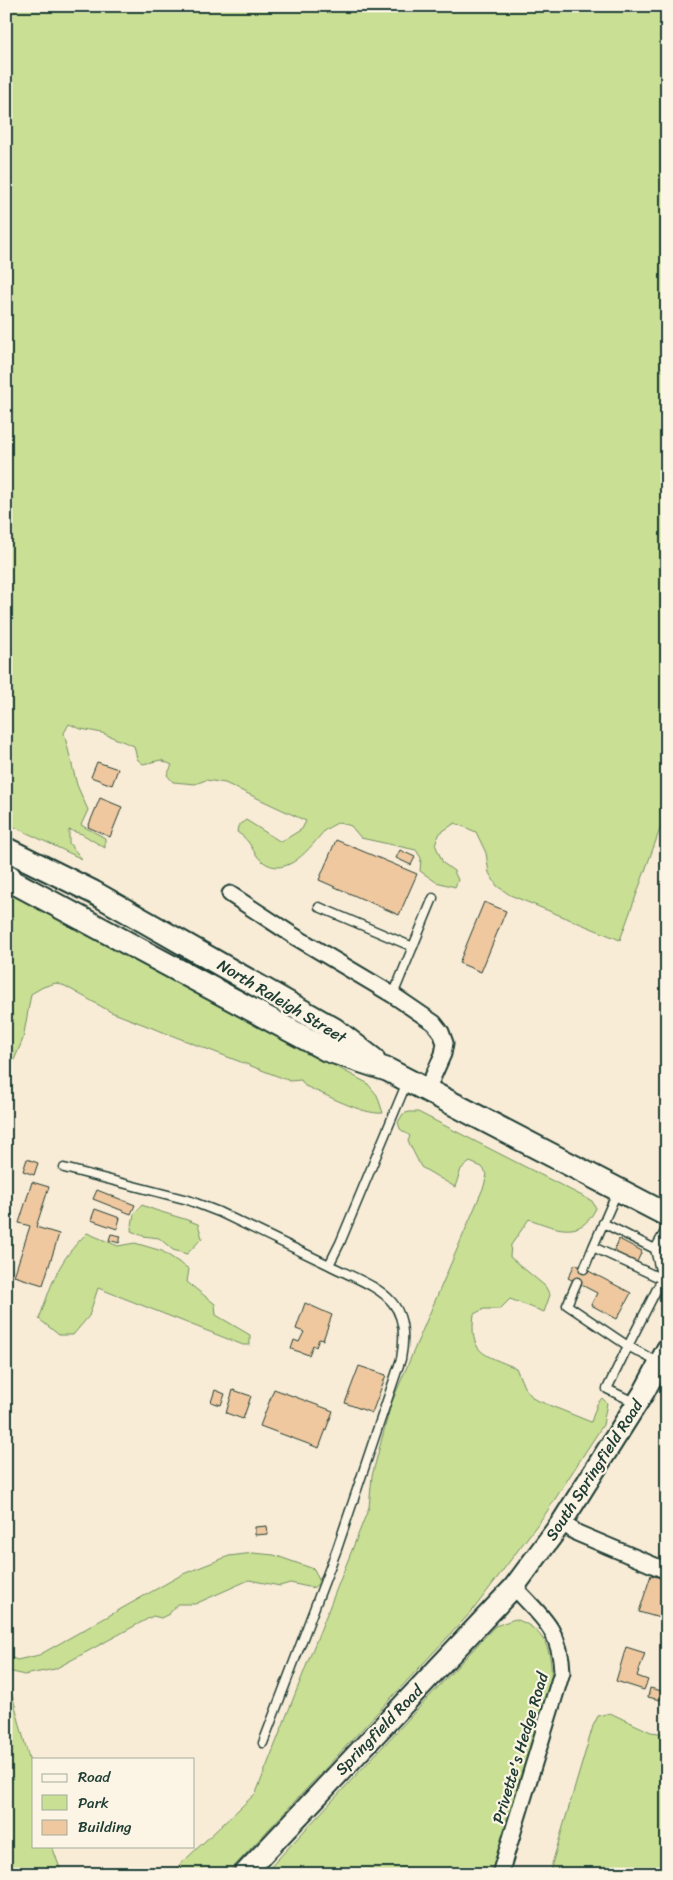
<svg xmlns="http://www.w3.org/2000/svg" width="673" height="1880" font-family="Sriracha,sans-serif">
  <rect width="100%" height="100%" fill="#f9ecd7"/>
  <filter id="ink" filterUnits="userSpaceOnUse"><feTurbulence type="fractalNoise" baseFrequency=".02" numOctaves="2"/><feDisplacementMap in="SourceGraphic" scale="10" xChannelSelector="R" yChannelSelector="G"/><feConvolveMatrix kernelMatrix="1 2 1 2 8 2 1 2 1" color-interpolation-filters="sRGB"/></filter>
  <g filter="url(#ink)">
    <path fill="#c8df94" stroke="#748e64" d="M6,6H667V810L620,940L510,895L497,886L489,873L486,853L476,832L455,823L440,833L435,844L443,863L454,871L458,880L455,887L436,882L420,871L421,858L416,850L361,838L351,826L339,822C334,825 329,827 325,830C311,846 287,881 262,861C251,852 253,842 237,832L238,826L246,820L281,842L302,829L306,821L225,783L206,780L195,784L173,782L167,775L172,765L161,760L143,764L137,759L134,746L102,733L81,729L69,724L64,733L77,785L88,810L81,825L105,838V848L82,834L69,830V843L82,859L6,823Z
      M6,892L16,895L367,1083L377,1095L383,1113C362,1115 325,1094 305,1086L301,1080L290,1081L111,1012L65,986L56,983L43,987L31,994L23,1039L6,1079Z
      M409,1112H418L592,1201L596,1208C581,1241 555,1228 529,1219L511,1245L510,1257L545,1286L550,1295L544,1312L510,1299L500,1309H484L474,1314C469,1354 483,1354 516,1368L524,1387L534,1399L591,1422L597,1404L602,1398L607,1403L603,1425L588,1448L546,1513L473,1610L227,1874H170L256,1793L369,1507L372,1476L391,1404L484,1186L487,1174L482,1167L470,1162L461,1169L455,1187L421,1167L408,1141L410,1136L400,1129L398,1122L403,1114Z
      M142,1205C160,1213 179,1216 198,1224L202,1238L187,1254L173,1250L159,1238L143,1236L131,1231L134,1214Z
      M87,1233L118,1246L135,1243L162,1251L189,1269L187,1282L215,1304L216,1315L250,1335V1345H243L98,1288L89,1316L73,1335H59L39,1319C53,1281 57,1262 87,1233Z
      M253,1553L274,1555L314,1569L320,1582L313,1588L290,1583L280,1586L249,1580L195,1604H178L169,1614L161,1618L153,1616L55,1669L24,1675L13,1672L7,1675L34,1778V1846H52L62,1874H6V1655L17,1660L39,1655L183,1574L229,1556Z
      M515,1619C544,1628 553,1651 551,1679L491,1874H264L495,1626Z
      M610,1713L651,1732L667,1734V1874H611L609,1871L604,1874H549L593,1726L598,1716Z"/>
    <path fill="#efc89f" stroke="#1f3d34" d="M97,762L118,769L112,785L91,777Z
      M100,798L122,807L110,837L88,827Z
      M336,840L417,874L399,915L319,880Z
      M400,850L415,857L411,865L396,858Z
      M484,902L506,911L481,972L459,963Z
      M27,1159L38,1163L34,1175L23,1171Z
      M32,1182L49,1187L36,1227L59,1234L43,1285L14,1276L30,1226L19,1223Z
      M97,1190L135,1205L131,1214L93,1199Z
      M95,1209L120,1218L117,1229L91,1220Z
      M111,1234L121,1236L119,1243L109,1240Z
      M619,1239L642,1251L636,1264L613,1252Z
      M575,1264L631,1293L617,1319L591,1305L597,1293L568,1278Z
      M305,1303L332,1315L323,1340L319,1339L316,1347L313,1345L309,1355L291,1349L294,1340L299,1342L304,1332L296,1329Z
      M359,1366L386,1375L372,1413L345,1403Z
      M274,1389L333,1411L319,1448L260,1426Z
      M215,1390L225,1394L221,1405L211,1402Z
      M233,1390L251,1396L243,1419L226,1413Z
      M665,1520H667V1536L662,1534Z
      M267,1526L268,1534L255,1535V1527Z
      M651,1575L667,1580V1601L663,1619L639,1612Z
      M626,1647L645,1653L637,1676L648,1680L644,1690L616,1681Z
      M650,1688L662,1691L660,1700L648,1697Z"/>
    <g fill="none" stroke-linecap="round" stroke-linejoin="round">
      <defs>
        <path id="service" d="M319,907L413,947
          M393,995L433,898
          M64,1168L188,1200L219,1212L329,1265
          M617,1192L593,1247L662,1279
          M603,1223L655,1249L667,1228
          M655,1249L662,1279
          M584,1269L593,1247
          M577,1282L567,1305L628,1346L662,1279L667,1282
          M636,1403L607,1389L628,1346L659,1363
          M263,1743L337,1549L401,1359C413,1296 377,1289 329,1265L340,1243L407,1082"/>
        <path id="minor" d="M230,894L294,936L393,995L434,1023L441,1032L445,1043L443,1054L427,1090
          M562,1522L577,1533L667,1571
          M500,1874L562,1672C561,1630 541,1616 514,1587"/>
        <path id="secondary" d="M244,1874L514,1587L562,1522L644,1392L667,1349"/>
        <path id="primary" d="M6,849L93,892L334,1029L373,1059
          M6,878L327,1050L388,1070L667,1215"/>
        <path id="motorway" d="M6,879L8,878"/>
      </defs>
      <use href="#service" stroke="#1f3d34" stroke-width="11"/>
      <use href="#minor" stroke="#1f3d34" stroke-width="19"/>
      <use href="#secondary" stroke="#1f3d34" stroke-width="24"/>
      <use href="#primary" stroke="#1f3d34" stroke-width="26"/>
      <use href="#motorway" stroke="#1f3d34" stroke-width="30"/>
      <use href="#service" stroke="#fcf5e5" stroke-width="8"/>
      <use href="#minor" stroke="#fcf5e5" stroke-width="15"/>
      <use href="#secondary" stroke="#fcf5e5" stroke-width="20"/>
      <use href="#primary" stroke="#fcf5e5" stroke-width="22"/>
      <use href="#motorway" stroke="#fcf5e5" stroke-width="26"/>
    </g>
  </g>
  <g text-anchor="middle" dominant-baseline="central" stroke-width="4.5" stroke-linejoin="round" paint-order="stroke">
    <g font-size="16" fill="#1f3d34" stroke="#fcf5e5">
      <text transform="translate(282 1001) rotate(31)">North Raleigh Street</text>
      <text transform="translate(594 1470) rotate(-57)">South Springfield Road</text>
      <text transform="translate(379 1730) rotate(-46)">Springfield Road</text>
      <text transform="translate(520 1748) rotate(-73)">Privette's Hedge Road</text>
    </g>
  </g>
  <rect width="673" height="1880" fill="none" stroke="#fcf5e5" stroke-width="25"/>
  <rect x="12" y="12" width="648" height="1855" fill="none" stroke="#1f3d34" stroke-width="2" filter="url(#ink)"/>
  <rect x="32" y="1758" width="162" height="90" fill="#fcf5e5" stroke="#a4ab9e"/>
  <rect x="42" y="1774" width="25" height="8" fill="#fcf5e5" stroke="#a4ab9e"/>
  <text x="78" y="1782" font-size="15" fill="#1f3d34">Road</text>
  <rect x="42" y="1795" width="25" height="15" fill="#c8df94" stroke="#a4ab9e"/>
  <text x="78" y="1808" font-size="15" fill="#1f3d34">Park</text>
  <rect x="42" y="1820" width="25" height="15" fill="#efc89f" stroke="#a4ab9e"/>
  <text x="78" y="1832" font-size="15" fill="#1f3d34">Building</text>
</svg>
